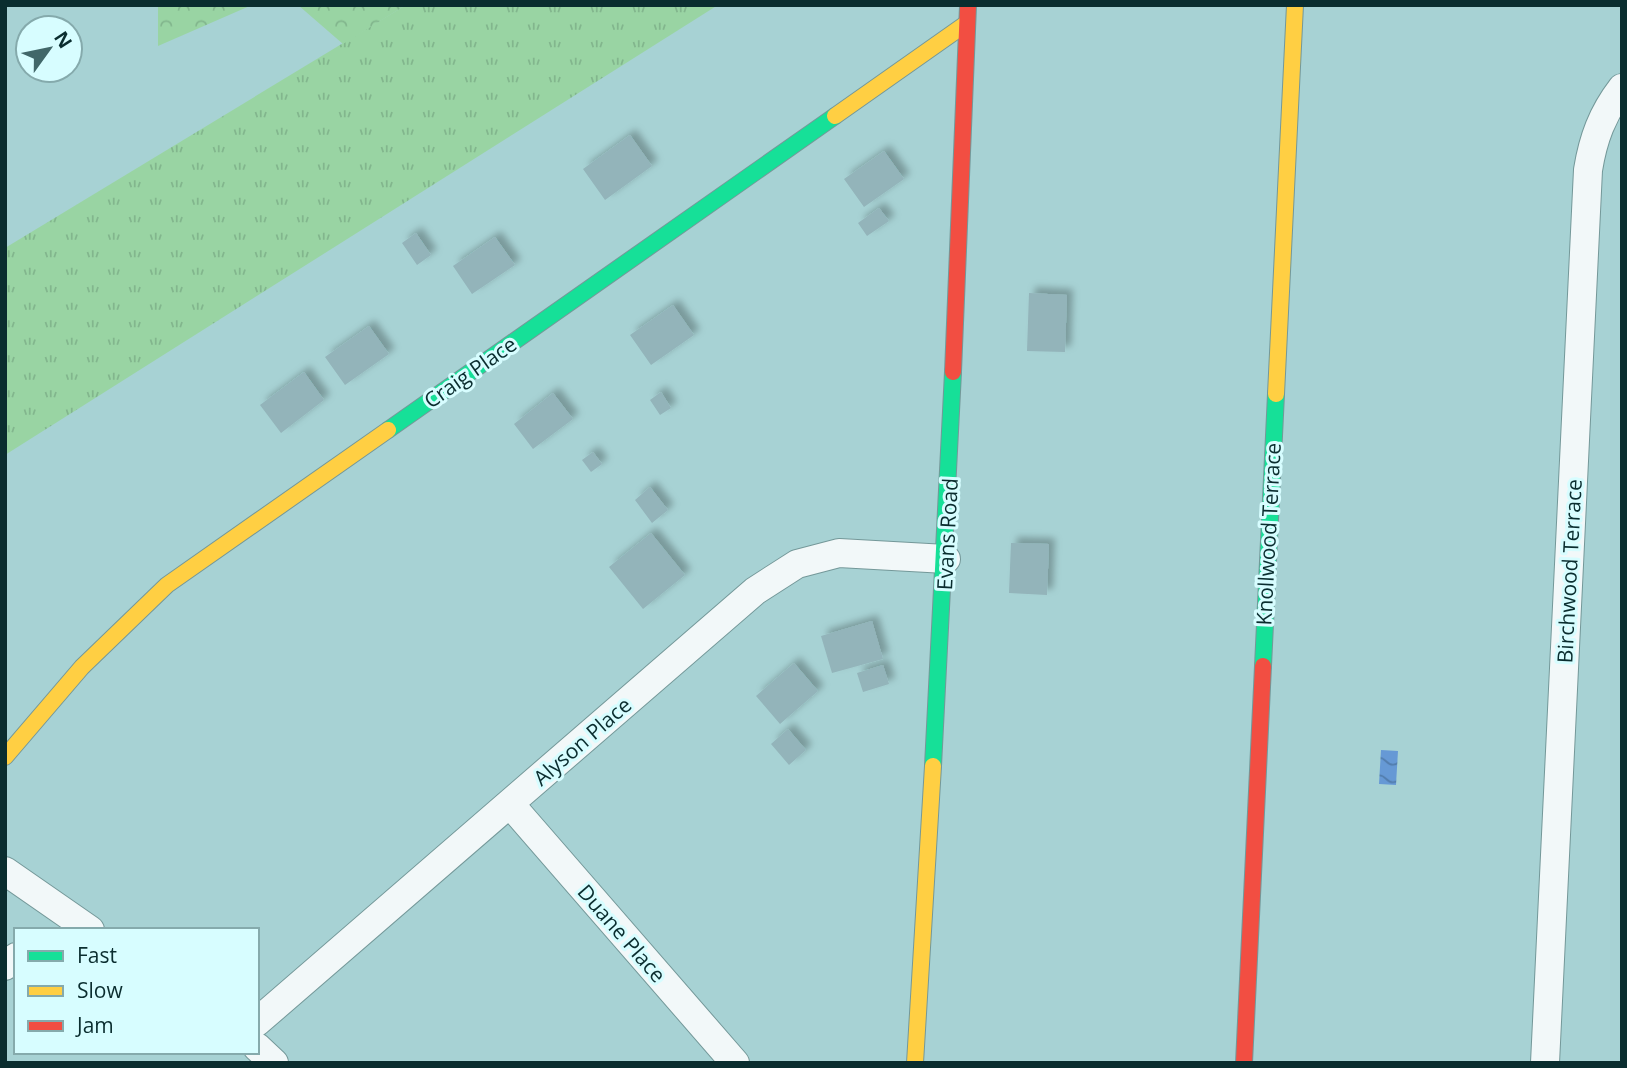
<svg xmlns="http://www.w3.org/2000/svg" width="1627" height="1068" font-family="'Open Sans',sans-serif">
  <defs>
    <pattern id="grass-tufts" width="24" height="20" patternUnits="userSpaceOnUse" patternTransform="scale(1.75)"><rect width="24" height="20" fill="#99d4a3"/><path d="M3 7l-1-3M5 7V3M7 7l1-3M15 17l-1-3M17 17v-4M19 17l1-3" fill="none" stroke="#82b68d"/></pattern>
    <pattern id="forest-crowns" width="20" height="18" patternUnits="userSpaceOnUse" patternTransform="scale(1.75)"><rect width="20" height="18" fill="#99d4a3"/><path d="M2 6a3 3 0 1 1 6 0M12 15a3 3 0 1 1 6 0" fill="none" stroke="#82b68d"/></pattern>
    <pattern id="water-waves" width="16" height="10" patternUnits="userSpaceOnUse" patternTransform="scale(1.75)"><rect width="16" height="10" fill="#6699d5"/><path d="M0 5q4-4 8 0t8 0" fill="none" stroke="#527dad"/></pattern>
    <filter id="shadow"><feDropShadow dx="6" dy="-6" stdDeviation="3.5" flood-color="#0004"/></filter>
  </defs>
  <rect width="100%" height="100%" fill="#a7d2d4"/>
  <path fill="url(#grass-tufts)" d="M406,5H718L5,455V248Z"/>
  <path fill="url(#forest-crowns)" d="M158,5H252L158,46Z
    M298,5H406L343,44Z"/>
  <path fill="url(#water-waves)" d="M1381,750L1398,751L1396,785L1379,784Z"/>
  <path fill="#93b4ba" filter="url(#shadow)" d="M630,135L652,166L605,200L583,169Z
    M884,151L904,179L864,207L844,179Z
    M879,208L889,221L867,236L858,223Z
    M416,233L431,255L417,265L402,243Z
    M495,237L515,265L472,294L453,266Z
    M1029,293L1067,295L1065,352L1027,351Z
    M673,305L694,335L651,365L630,335Z
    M369,326L389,354L345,385L325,357Z
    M304,372L324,400L281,433L260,405Z
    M661,392L671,408L660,415L650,400Z
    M553,393L573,419L533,449L514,424Z
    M593,452L602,464L591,472L582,460Z
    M650,487L668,510L652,523L635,500Z
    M651,533L685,575L643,609L609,567Z
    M1011,543L1049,544L1047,595L1009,593Z
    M872,621L883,659L832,673L821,636Z
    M794,663L818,691L780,724L756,696Z
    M883,665L889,684L863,692L857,673Z
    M788,729L806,750L789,765L771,744Z"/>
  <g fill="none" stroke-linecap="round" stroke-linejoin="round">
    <defs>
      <path id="street" d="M510,804L735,1063
        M5,871L90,930
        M5,966L16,957
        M257,1022L755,591L797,564L839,553L946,559
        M257,1047L274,1063
        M1545,1063L1588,170C1593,139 1602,114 1622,88"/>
      <path id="fast" d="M388,430L835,116
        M1263,666L1276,394
        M933,766L953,372"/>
      <path id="slow" d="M835,116L967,23
        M1276,394L1295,5
        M5,757L82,667L167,585L388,430
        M915,1063L933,766"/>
      <path id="jam" d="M953,372L968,6
        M1244,1063L1263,666"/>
    </defs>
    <use href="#street" stroke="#749899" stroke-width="30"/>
    <use href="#fast" stroke="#749899" stroke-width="18"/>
    <use href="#slow" stroke="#749899" stroke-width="18"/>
    <use href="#jam" stroke="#749899" stroke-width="18"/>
    <use href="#street" stroke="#f2f8f9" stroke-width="28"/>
    <use href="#fast" stroke="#16e098" stroke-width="16"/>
    <use href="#slow" stroke="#ffcf43" stroke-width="16"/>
    <use href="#jam" stroke="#f24e42" stroke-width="16"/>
  </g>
  <g text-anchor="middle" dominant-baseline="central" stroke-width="6" stroke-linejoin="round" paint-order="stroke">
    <g font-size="21" fill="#0a2d2f" stroke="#d7fdff">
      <text transform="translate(470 372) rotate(-35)">Craig Place</text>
      <text transform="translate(947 534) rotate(-87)">Evans Road</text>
      <text transform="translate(1268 534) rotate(-87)">Knollwood Terrace</text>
      <text transform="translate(1569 571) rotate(-87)">Birchwood Terrace</text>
      <text transform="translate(582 741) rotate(-41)">Alyson Place</text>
      <text transform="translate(622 933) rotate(49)">Duane Place</text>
    </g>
  </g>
  <rect width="1627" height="1068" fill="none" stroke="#0a2d2f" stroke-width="14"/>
  <rect x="14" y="928" width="245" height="126" fill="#d7fdff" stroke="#85aaac" stroke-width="2"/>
  <rect x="28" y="951" width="35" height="10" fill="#16e098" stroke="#85aaac" stroke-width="2"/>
  <text x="77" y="963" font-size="21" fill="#0a2d2f">Fast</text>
  <rect x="28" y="986" width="35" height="10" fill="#ffcf43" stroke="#85aaac" stroke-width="2"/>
  <text x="77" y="998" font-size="21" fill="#0a2d2f">Slow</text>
  <rect x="28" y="1021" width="35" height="10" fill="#f24e42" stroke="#85aaac" stroke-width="2"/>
  <text x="77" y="1033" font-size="21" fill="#0a2d2f">Jam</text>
  <g transform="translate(49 49) rotate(57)"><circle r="33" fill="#d7fdff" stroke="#85aaac" stroke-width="2"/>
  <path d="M0-5L12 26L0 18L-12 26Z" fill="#416769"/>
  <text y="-10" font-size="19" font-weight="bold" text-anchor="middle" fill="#0a2d2f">N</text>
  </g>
</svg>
